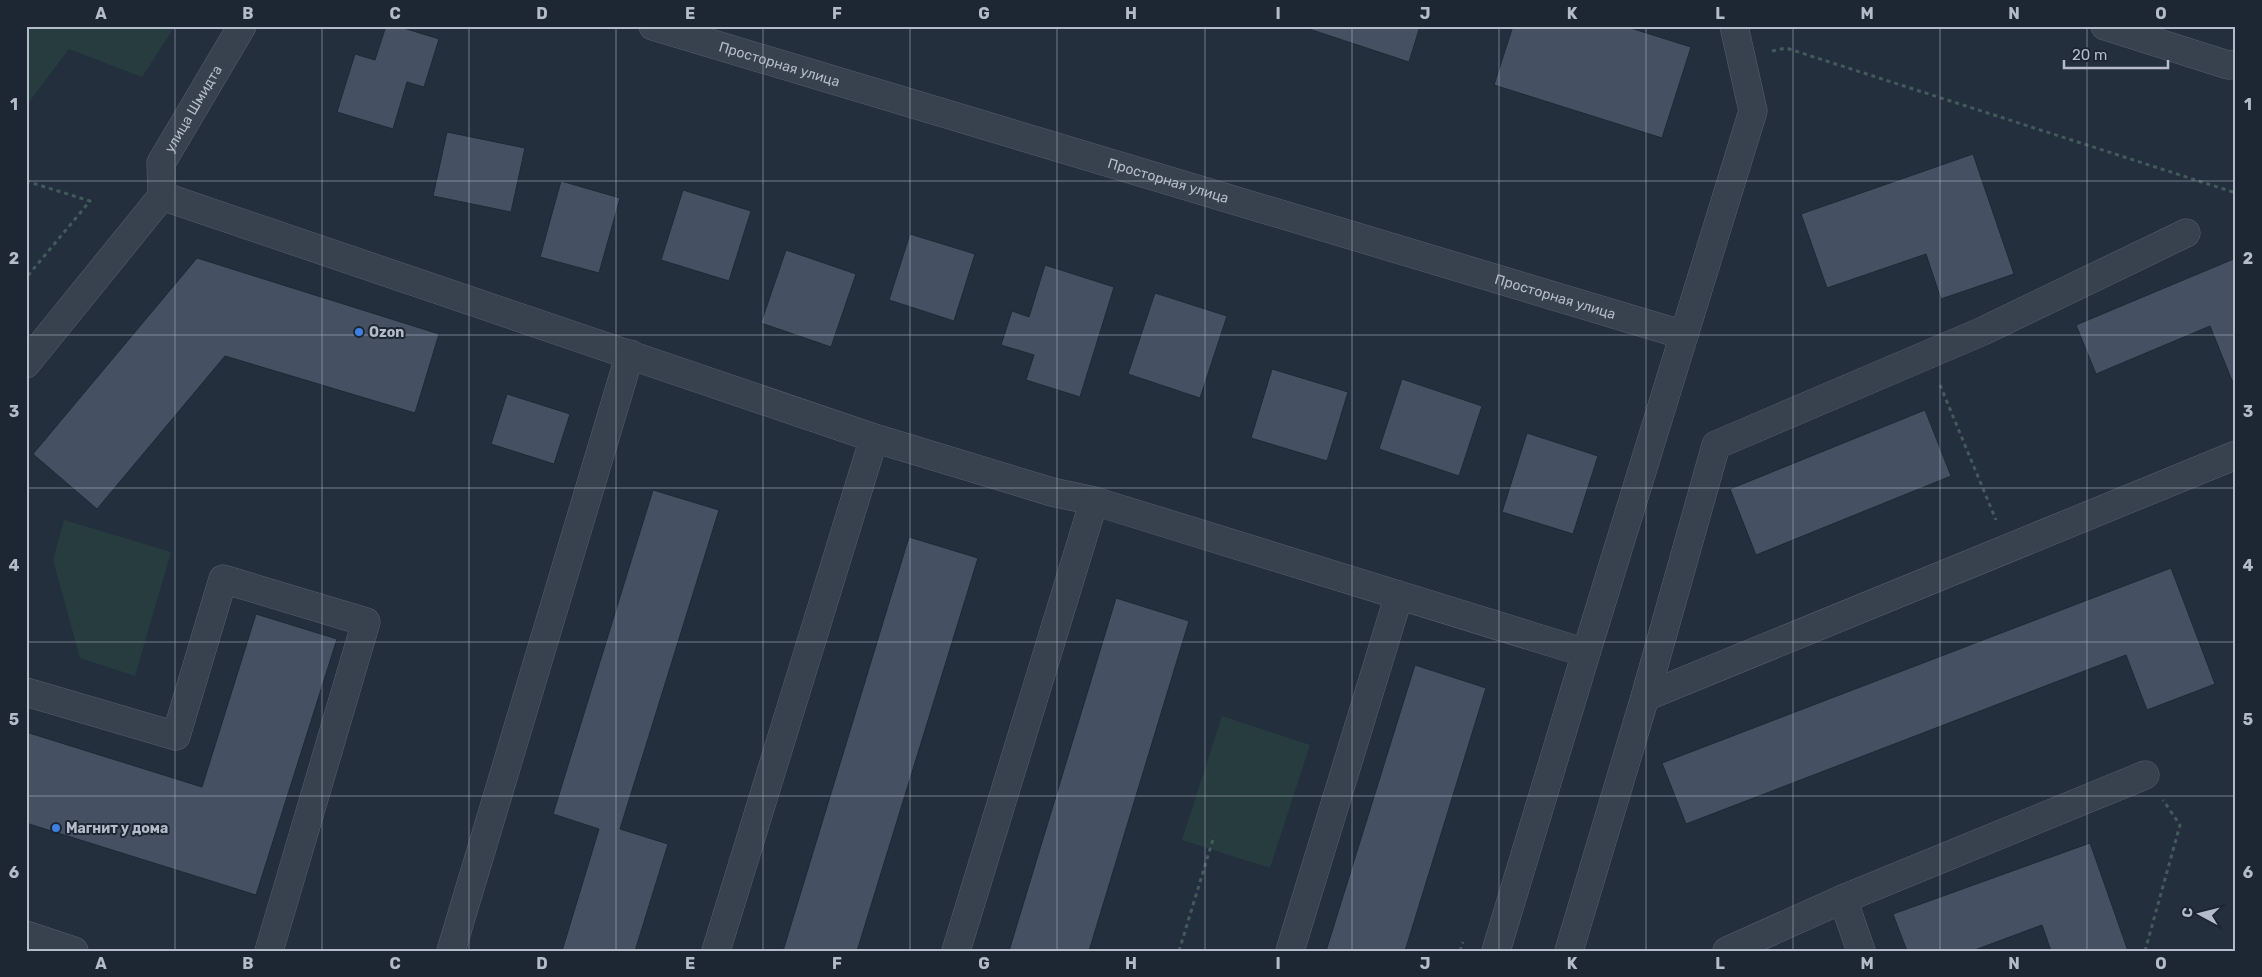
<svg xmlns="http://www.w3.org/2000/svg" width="2262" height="977" font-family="Rubik,sans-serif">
  <rect width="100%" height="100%" fill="#242f3e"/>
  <path fill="#263c3f" d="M26,26H175L142,77L69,49L26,106Z
    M64,520L171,552L135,676L80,658L53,560Z
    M1222,716L1310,745L1270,868L1182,840Z"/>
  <path fill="#455162" stroke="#1f2835" d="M386,26H397L439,39L424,87L407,82L393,129L337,112L355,54L375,60Z
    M1300,26H1420L1409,62Z
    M1513,26H1624L1691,47L1662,138L1494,85Z
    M447,132L525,148L511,212L433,196Z
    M1973,154L2014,274L1941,299L1926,254L1827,288L1801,214Z
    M561,181L620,198L599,273L540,257Z
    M683,190L751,211L729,281L661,260Z
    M910,234L975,254L954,321L889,300Z
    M786,250L856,274L831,347L761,323Z
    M197,258L439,334L415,413L225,356L97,509L33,454Z
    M2236,258V382L2233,383L2210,326L2096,374L2076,325Z
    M1045,265L1114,287L1080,397L1026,380L1034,355L1001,345L1012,311L1029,317Z
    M1155,293L1227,316L1200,398L1128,374Z
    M1272,369L1348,392L1327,461L1251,438Z
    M1402,379L1482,406L1459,476L1379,449Z
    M507,394L570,414L554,464L491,444Z
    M1925,410L1951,476L1756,555L1730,489Z
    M1527,433L1598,456L1573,534L1502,512Z
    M653,490L719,510L620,829L668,844L635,951H562L599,829L553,814Z
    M909,537L978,558L857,951H783Z
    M2171,568L2215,684L2147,710L2126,655L1686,824L1662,763Z
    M1116,598L1189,621L1089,951H1009Z
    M256,614L337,639L256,895L26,823V732L202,787Z
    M1415,665L1486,688L1405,951H1326Z
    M2090,843L2128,951H2051L2042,925L1972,951H1907L1893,914Z"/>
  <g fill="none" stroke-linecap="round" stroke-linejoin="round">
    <defs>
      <g id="minor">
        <path id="s1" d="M653,26L1684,335"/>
        <path d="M2105,26L2228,65L2236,64"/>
        <path id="s2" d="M162,196L161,163L242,26"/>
        <path d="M26,364L162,196L874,438L1052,492L1094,501"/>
        <path d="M26,692L176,736L223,579L366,622L269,951"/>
        <path d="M1645,697L1716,445L1983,331L2186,233"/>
        <path d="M26,935L74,951"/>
        <path d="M451,951L630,354"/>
        <path d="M716,951L874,438"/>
        <path d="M956,951L1094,501L1586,653"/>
        <path d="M1290,951L1399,595"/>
        <path d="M1496,951L1586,653L1753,111L1734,26"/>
        <path d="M1569,951L1645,697L2236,455"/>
        <path d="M1727,951L1843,899"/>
        <path d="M1861,951L1843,899L2145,775"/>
      </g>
    </defs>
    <use href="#minor" stroke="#565f6c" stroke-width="29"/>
    <path stroke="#44595c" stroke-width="3" stroke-dasharray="4 4" stroke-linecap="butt" d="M1772,51L1786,48L2236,193
      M26,181L90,201L26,278
      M1940,385L1996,520
      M1179,951L1214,836
      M1460,951L1463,942
      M2145,951L2180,825L2163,800"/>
    <use href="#minor" stroke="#38414e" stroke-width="28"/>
  </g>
  <path fill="none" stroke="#b4bcc9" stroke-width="1" stroke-opacity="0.55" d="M175,26V951M322,26V951M469,26V951M616,26V951M763,26V951M910,26V951M1057,26V951M1205,26V951M1352,26V951M1499,26V951M1646,26V951M1793,26V951M1940,26V951M2087,26V951M26,181H2236M26,335H2236M26,488H2236M26,642H2236M26,796H2236"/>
  <g fill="#3f7fe0" stroke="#1d2633" stroke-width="2">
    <circle cx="359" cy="332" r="5"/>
    <circle cx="56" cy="828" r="5"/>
  </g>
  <g text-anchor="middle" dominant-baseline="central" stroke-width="4" stroke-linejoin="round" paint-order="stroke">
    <g font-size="14" fill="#b4bcc9" stroke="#1d2633">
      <text stroke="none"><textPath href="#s1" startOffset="132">Просторная улица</textPath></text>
      <text stroke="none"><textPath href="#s2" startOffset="96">улица Шмидта</textPath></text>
      <text stroke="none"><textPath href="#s1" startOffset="538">Просторная улица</textPath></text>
      <text stroke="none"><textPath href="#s1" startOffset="942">Просторная улица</textPath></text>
    </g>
    <g font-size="14" font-weight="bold" fill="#b4bcc9" stroke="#1d2633" text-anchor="start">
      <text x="369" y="332">Ozon</text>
      <text x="66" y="828">Магнит у дома</text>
    </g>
  </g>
  <rect width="2262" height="977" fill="none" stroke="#1d2633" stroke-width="55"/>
  <g transform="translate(2200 914) rotate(277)" stroke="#1d2633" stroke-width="4" paint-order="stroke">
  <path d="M0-4L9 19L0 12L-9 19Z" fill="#b4bcc9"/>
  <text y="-8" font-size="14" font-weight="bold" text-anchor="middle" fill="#b4bcc9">С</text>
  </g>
  <path d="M2064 60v8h104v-8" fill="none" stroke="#b4bcc9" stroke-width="2.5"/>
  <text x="2072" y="60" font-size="15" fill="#b4bcc9" stroke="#1d2633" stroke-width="4" paint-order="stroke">20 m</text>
  <rect x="28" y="28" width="2206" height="922" fill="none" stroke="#b4bcc9" stroke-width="2"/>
  <g font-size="16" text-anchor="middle" font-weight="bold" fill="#b4bcc9">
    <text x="101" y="19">A</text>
    <text x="248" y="19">B</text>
    <text x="395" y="19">C</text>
    <text x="542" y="19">D</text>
    <text x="690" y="19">E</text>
    <text x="837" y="19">F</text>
    <text x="984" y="19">G</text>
    <text x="1131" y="19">H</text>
    <text x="1278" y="19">I</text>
    <text x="1425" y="19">J</text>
    <text x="1572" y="19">K</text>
    <text x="1720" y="19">L</text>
    <text x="1867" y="19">M</text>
    <text x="2014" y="19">N</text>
    <text x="2161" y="19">O</text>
    <text x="14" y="110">1</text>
    <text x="2248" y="110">1</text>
    <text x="14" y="264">2</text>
    <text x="2248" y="264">2</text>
    <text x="14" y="417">3</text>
    <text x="2248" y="417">3</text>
    <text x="14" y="571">4</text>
    <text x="2248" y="571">4</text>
    <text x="14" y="725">5</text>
    <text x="2248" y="725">5</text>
    <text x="14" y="878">6</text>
    <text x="2248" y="878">6</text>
    <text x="101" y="969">A</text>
    <text x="248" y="969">B</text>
    <text x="395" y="969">C</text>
    <text x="542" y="969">D</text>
    <text x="690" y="969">E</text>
    <text x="837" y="969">F</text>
    <text x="984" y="969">G</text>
    <text x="1131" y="969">H</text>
    <text x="1278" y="969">I</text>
    <text x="1425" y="969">J</text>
    <text x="1572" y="969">K</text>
    <text x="1720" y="969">L</text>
    <text x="1867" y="969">M</text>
    <text x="2014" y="969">N</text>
    <text x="2161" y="969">O</text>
  </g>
</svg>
